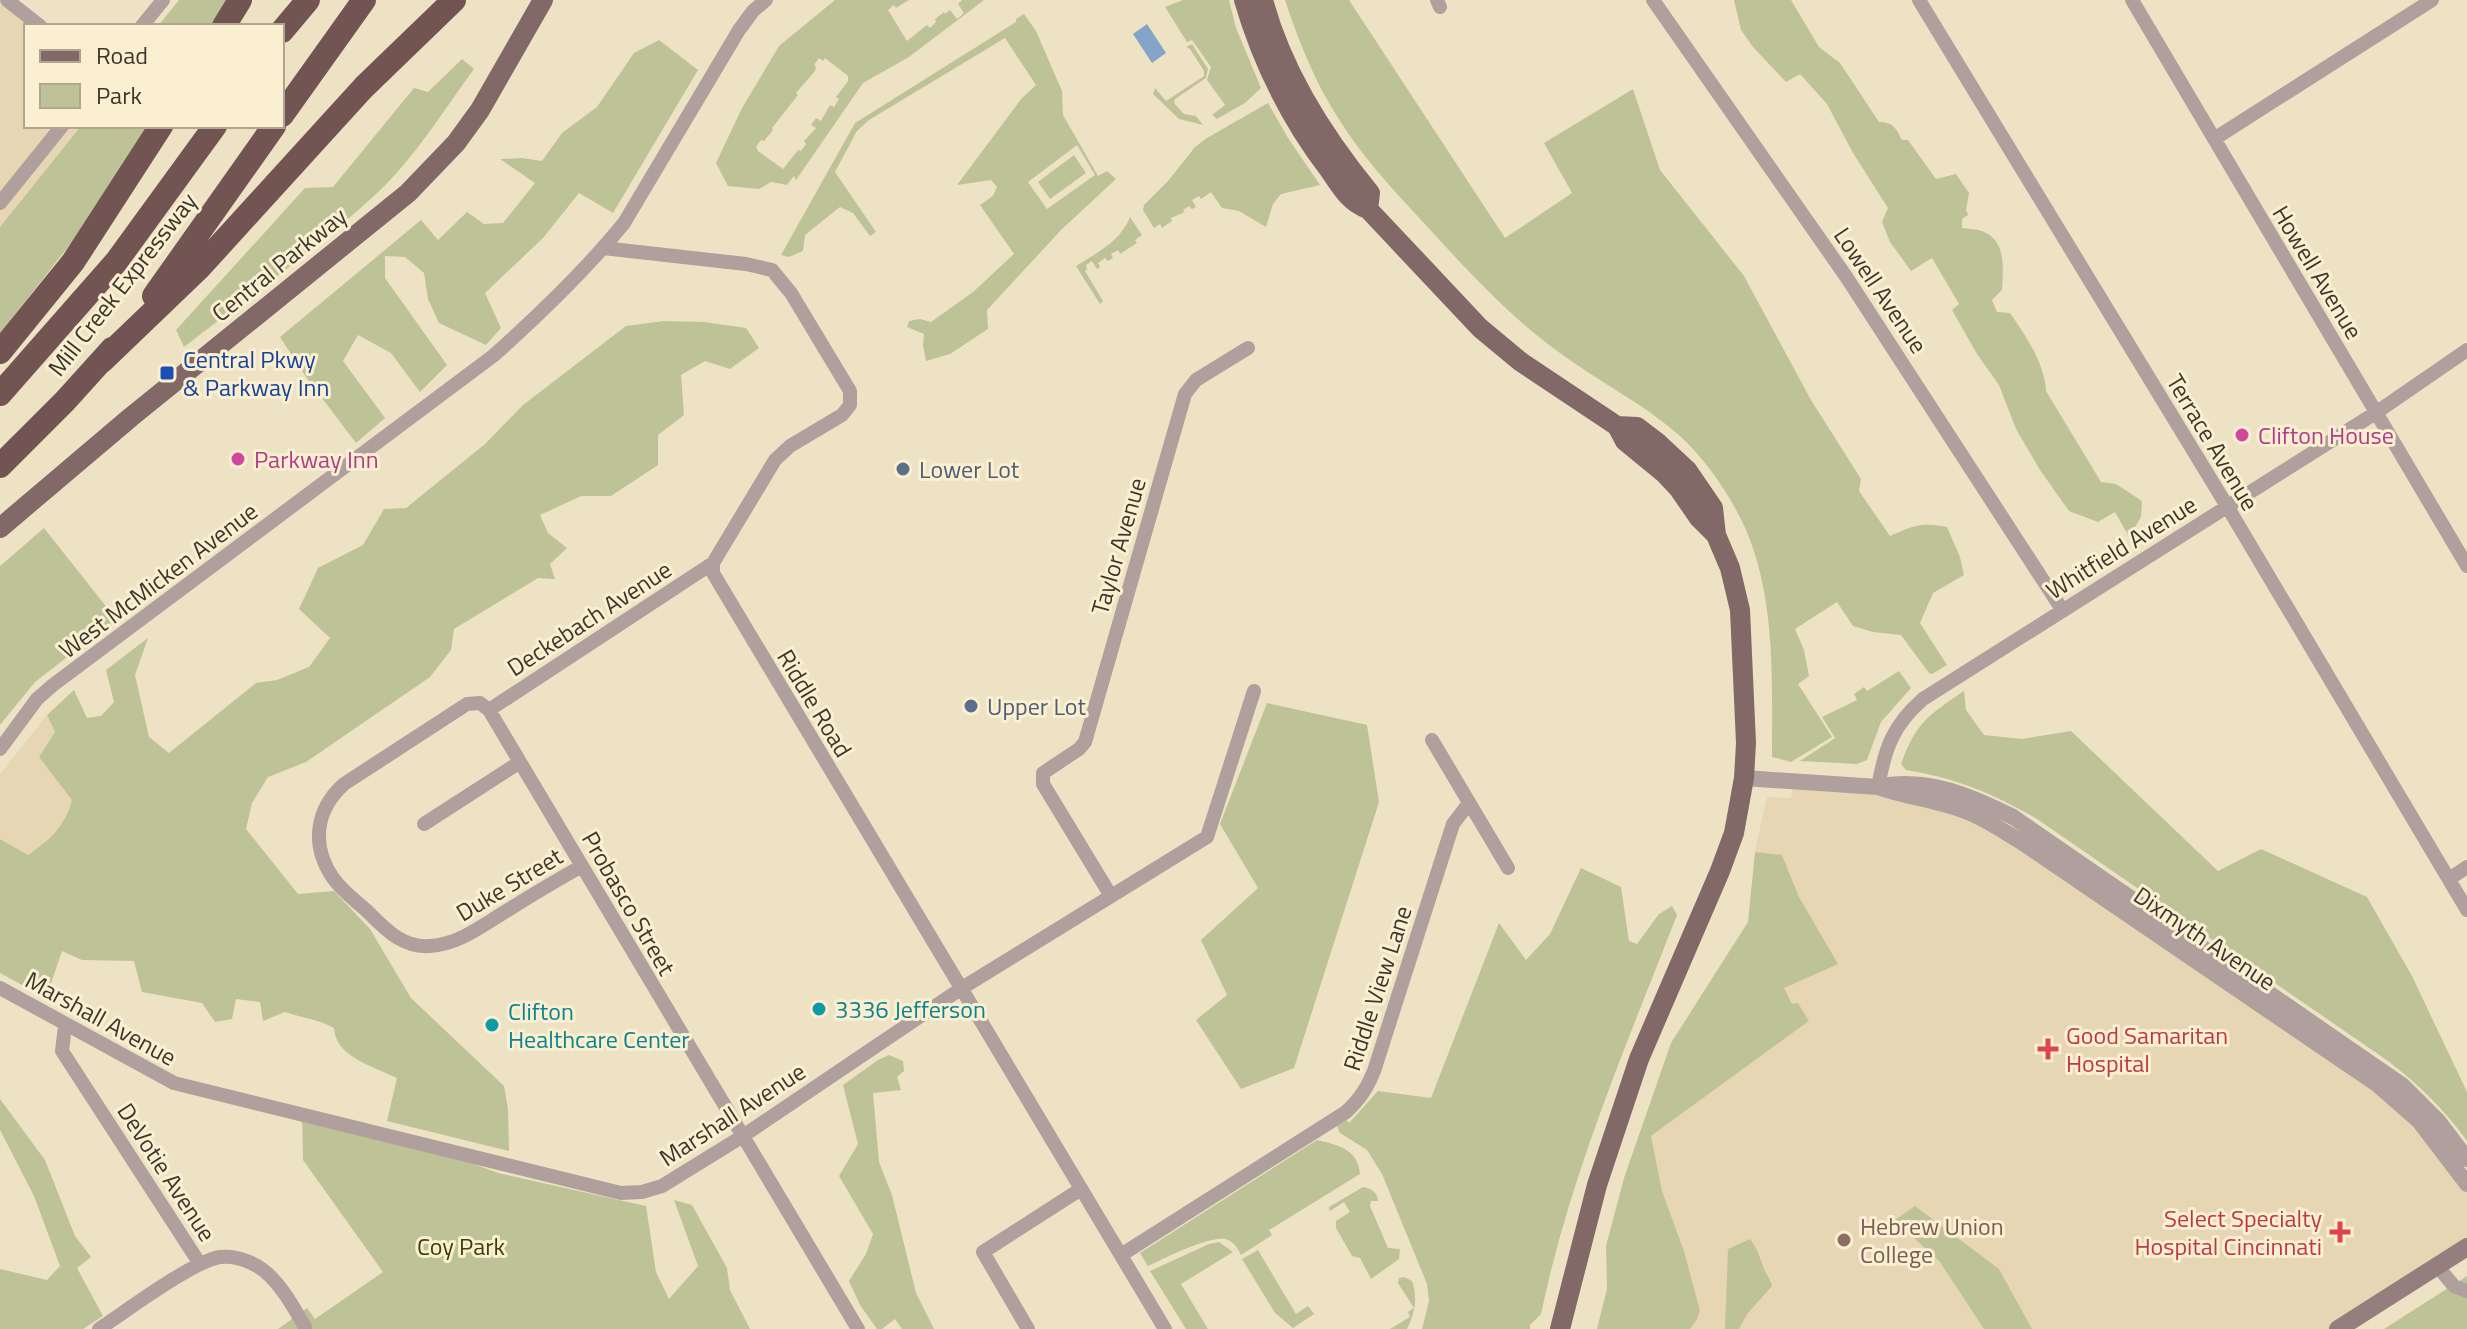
<svg xmlns="http://www.w3.org/2000/svg" width="2467" height="1329" font-family="'Titillium Web',sans-serif">
  <rect width="100%" height="100%" fill="#eee2c5"/>
  <path fill="#e6d6b3" d="M0,0H5L38,26H26V126H81L0,227Z
    M47,715L55,732L39,757L73,800L68,818L42,845L28,855L0,839V774Z
    M1793,782L1878,787L1969,812L2378,1085L2467,1184V1247L2338,1329H1690L1697,1319L1700,1311L1684,1251L1662,1191L1651,1136L1809,1021L1798,1003L1792,1005L1784,988L1799,897L1782,855L1755,852L1766,800L1768,797L1791,798Z"/>
  <path fill="#bec297" fill-rule="evenodd" d="M179,0H229L212,26H158Z
    M835,0H909L896,8L894,5L888,10L907,41L927,25L930,28L936,22L935,19L944,12L945,14L950,10L957,19L964,13L958,4L962,0H984L909,57L863,83L796,180L794,176L787,185L771,182L759,189L728,186L716,163L742,108L779,46ZM819,58L823,61L825,58L848,76V81L836,97L839,99L834,107L830,105L821,121L816,118L811,125L816,128L804,141L806,144L801,151L798,150L783,169L758,151L756,147L761,140L764,141L773,130L772,128L798,95L796,93L815,71L816,67L814,65Z
    M1183,0H1229L1236,28L1261,88L1245,103L1217,119L1212,115L1225,105L1207,80L1211,67L1192,40L1187,42L1165,7Z
    M1285,0H1349L1505,238L1572,193L1544,143L1633,89L1660,170L1744,276L1811,400L1861,479L1859,491L1890,536C1913,526 1920,522 1947,527L1960,557L1964,575L1933,593L1920,623L1947,665L1932,674L1929,673L1901,635L1873,632L1853,626L1837,602L1795,629L1804,650L1809,676L1798,684L1832,737L1791,762L1772,757C1772,682 1776,600 1746,530C1731,496 1707,461 1680,436C1644,404 1599,382 1560,353C1517,322 1481,285 1445,246C1409,206 1369,167 1340,121C1315,83 1299,42 1285,0Z
    M1734,0H1791L1819,47L1840,63L1879,122C1893,122 1896,128 1902,140H1908L1936,179L1956,174L1969,193L1966,210L1968,215L1962,219V228C1968,229 1976,229 1982,231C2007,240 2003,269 2002,290L1992,300L1997,312L2010,313C2026,336 2045,364 2046,391L2101,482L2116,484L2142,501L2141,517L2129,537L2115,512L2098,522L2069,511L2040,470L2016,429L1999,385L1977,354L1952,310L1959,304L1932,258L1911,271L1890,242L1882,222L1888,208L1853,153L1827,104L1800,74L1786,82L1753,47L1741,30Z
    M1024,14L1036,31L1062,91L1063,115L1098,176L1107,171L1116,179L1062,229L987,310L988,329L950,354L926,361L923,345L924,334L907,327L909,321L920,319L931,322L973,292L1014,254L980,205L993,196L997,187L991,180L957,185L1022,98L1036,85L1005,38L869,120L857,131L835,172L876,232L870,236L853,213L840,207L805,235L803,251L789,257L781,255L855,123L1016,22V19ZM1077,145L1095,175L1047,209L1028,182Z
    M659,40L698,70L613,213L579,193L543,238L485,293L501,328L486,345L439,323L428,299L424,273L405,257L385,256V278L447,365L420,392L391,353L358,335L343,361L385,418L356,443L306,377L280,337L421,220L438,240L467,212L484,224L503,223L535,183L500,159L522,158L542,161L562,133L597,107L634,53Z
    M1192,44L1208,69L1206,78L1175,99L1174,103L1184,114L1196,116L1203,125L1179,119L1153,94L1155,88L1166,101L1204,76V71L1190,49L1186,47Z
    M462,59L474,69C443,111 415,158 376,194C316,250 248,297 184,347L176,330L305,188L333,187L414,88L428,92Z
    M1268,103L1288,138L1320,185L1281,194L1273,204L1266,227L1239,211L1222,208L1211,192L1201,199L1199,196L1192,200L1196,207L1192,209L1189,206L1183,210L1185,212L1171,218L1172,221L1162,228L1160,224L1154,228L1143,210L1144,205L1168,181L1195,147L1207,138Z
    M81,126H148L80,232L0,333V227Z
    M1074,155L1086,173L1050,199L1038,182Z
    M1130,217L1142,235L1135,240L1137,243L1120,254L1118,250L1111,254L1113,258L1108,261L1105,258L1098,263L1100,267L1097,269L1092,261L1086,265L1087,269L1085,271L1103,301L1100,304L1076,266C1098,252 1120,242 1130,217Z
    M664,321L704,322L746,328L759,348L730,369L705,361L681,375L684,415L658,435V465L611,496H581L540,515L548,533L567,548L550,564L555,579L538,578L454,629L451,650L430,677L306,762L268,777L252,803L246,829L298,894L334,891L370,929L411,998L504,1086L508,1109L509,1151L387,1121L397,1078C375,1067 335,1057 334,1028C318,1019 302,1018 285,1012L263,1021L260,1002L236,999L232,1019L215,1022L202,1003L142,992L134,961L82,960L62,951L46,998L0,973V839L28,855C50,840 66,825 72,800L39,757L55,732L47,715L74,690L87,718L101,716L114,702L106,670L148,638L135,675L149,737L169,753L256,683L277,680L309,667L330,638L299,609L318,568L363,545L384,509L406,508L485,444L523,405L626,326Z
    M44,528L116,619L35,682L0,725V566Z
    M1899,671L1911,688L1881,722L1867,760L1857,764L1800,761L1835,738L1822,717L1857,700L1854,694L1864,687L1867,691Z
    M1964,691L1966,710L1984,735L2022,739L2071,731L2218,871L2261,849L2367,897L2412,976L2467,1092V1141C2445,1110 2418,1084 2388,1061L2037,819C1994,794 1956,778 1906,770L1901,764C1916,722 1929,715 1964,691Z
    M1267,703L1367,725L1379,802L1294,1068L1241,1089L1196,1020L1227,995L1201,940L1258,888L1220,824Z
    M1755,852L1782,855L1799,897L1838,964L1784,988L1792,1004L1798,1003L1809,1021L1651,1136L1662,1191L1684,1251L1700,1311L1697,1319L1690,1329H1597L1607,1289L1606,1246L1624,1178L1671,1043L1748,922Z
    M1581,868L1621,887L1629,941L1637,944L1659,914L1672,906L1677,915C1626,1046 1570,1175 1541,1314L1530,1325V1329H1422L1429,1301L1427,1284L1382,1174L1367,1150L1340,1133L1337,1126L1347,1120L1349,1123L1378,1091L1431,1098L1499,923L1526,960L1550,934Z
    M889,1055L903,1061L904,1071L897,1077L901,1090L873,1093L879,1162L892,1195L916,1293L934,1329H902L895,1319L882,1329H877L860,1305L849,1281L866,1254L873,1234L839,1176L858,1144L843,1085L878,1060Z
    M0,1099L45,1160L75,1236L91,1257L77,1268L103,1316L83,1329H0V1269L47,1280L60,1266L34,1196L0,1130Z
    M302,1114L415,1142L498,1173L646,1206L656,1272L669,1299L698,1266L674,1200L692,1205L727,1268L730,1290L750,1329H278L307,1308L315,1319L383,1272L303,1160Z
    M1317,1140C1338,1145 1358,1149 1360,1174L1269,1230L1272,1235L1241,1255C1238,1249 1235,1243 1228,1240C1213,1233 1164,1259 1148,1266L1140,1253Z
    M1363,1187C1371,1188 1378,1193 1378,1201H1371L1370,1206L1388,1248L1400,1249L1399,1259L1371,1279L1360,1258L1352,1256L1336,1228V1221L1350,1212L1344,1202L1330,1211L1329,1207Z
    M1915,1206L1999,1269L2032,1329H1984L1940,1262L1895,1220Z
    M1750,1239C1757,1248 1759,1255 1763,1266C1765,1273 1770,1278 1772,1286L1747,1314L1739,1329H1725L1728,1249Z
    M1219,1242L1233,1252L1181,1284L1208,1329H1186L1150,1271L1209,1244Z
    M1258,1250L1296,1314L1308,1306L1314,1314L1293,1328L1275,1313L1242,1259Z
    M2467,1276V1329H2384Z
    M1404,1277L1412,1281C1418,1298 1415,1313 1407,1329H1390L1410,1317L1408,1312L1414,1308L1398,1283L1399,1278Z"/>
  <path fill="#85a4c7" d="M1147,24L1166,53L1152,63L1133,34Z"/>
  <g fill="none" stroke-linecap="round" stroke-linejoin="round">
    <path stroke="#afa09e" stroke-width="14" d="M7,0L40,26
      M1437,0L1440,7
      M1653,0L1847,278L2063,611
      M1919,0L2227,506L2467,910
      M2132,0L2467,566
      M142,26L163,0
      M2214,139L2432,0
      M0,203L62,126
      M603,248L746,264L772,270L791,293L850,391V405L842,415L790,446L775,460L713,563V573L1165,1329
      M489,710L713,563
      M1432,740L1508,868
      M0,749L37,699L53,685L493,356C539,315 585,271 624,223L739,30L753,11L766,0
      M1878,787C1885,748 1893,725 1923,699L2377,412L2467,350
      M424,824L520,762
      M582,866C557,880 532,895 508,910C483,925 460,944 430,946C403,948 386,930 368,912C356,901 342,891 333,878C311,846 315,810 344,784L467,704L480,703L489,710L858,1329
      M2449,879L2467,867
      M1111,896L1043,784V773L1079,749L1085,742L1185,394L1196,380L1248,348
      M0,988L174,1083L621,1193L642,1192L662,1186L743,1136L962,988L1207,837L1254,691
      M65,1026L62,1051L200,1264
      M1121,1255L1346,1112C1360,1099 1367,1088 1374,1071L1453,824L1469,803
      M2437,1266L2454,1286L2467,1291
      M99,1329C125,1312 193,1261 220,1257C238,1255 258,1264 270,1276C285,1291 295,1310 305,1327
      M1028,1329L983,1252L1081,1189"/>
    <path stroke="#afa09e" stroke-width="16" d="M1744,778L1878,787C1925,776 1971,796 2013,817L2402,1085L2439,1122L2467,1159
      M1878,787C1908,798 1940,800 1970,813C1987,820 2003,831 2020,841L2378,1085L2419,1121L2467,1184"/>
    <path stroke="#957f7e" stroke-width="18" d="M2338,1329L2467,1247"/>
    <path stroke="#826866" stroke-width="20" d="M1244,0C1262,62 1291,120 1330,171C1341,187 1349,202 1368,209L1480,328L1521,362L1617,426L1625,441L1664,473L1679,489L1699,518L1716,535L1730,568L1740,610L1746,743L1744,778L1734,833L1720,871L1639,1059L1597,1185L1560,1329
      M1263,0C1282,71 1324,137 1370,193L1368,209
      M1617,426L1637,427L1658,443L1687,470L1713,508L1716,535
      M0,528L131,417L408,193L456,143L480,110L543,0"/>
    <path stroke="#725452" stroke-width="24" d="M224,26L240,0
      M282,31L308,0
      M282,115L364,0
      M154,296L274,126
      M0,352L73,262L161,126
      M102,361L200,267L364,87L454,0
      M0,394L116,262L215,126
      M0,466L65,401L112,349"/>
  </g>
  <rect fill="#1a4fb4" stroke="#fbefd2" stroke-width="3" x="159" y="365" width="16" height="16" rx="4"/>
  <g fill="#d1479c" stroke="#fbefd2" stroke-width="3">
    <circle cx="2242" cy="435" r="8"/>
    <circle cx="238" cy="459" r="8"/>
  </g>
  <g fill="#5c6f8a" stroke="#fbefd2" stroke-width="3">
    <circle cx="903" cy="469" r="8"/>
    <circle cx="971" cy="706" r="8"/>
  </g>
  <g fill="#0f9aa8" stroke="#fbefd2" stroke-width="3">
    <circle cx="819" cy="1009" r="8"/>
    <circle cx="492" cy="1025" r="8"/>
  </g>
  <g fill="#e0444e" stroke="#fbefd2" stroke-width="3">
    <path d="M2044 1037h8v8h8v8h-8v8h-8v-8h-8v-8h8z"/>
    <path d="M2336 1220h8v8h8v8h-8v8h-8v-8h-8v-8h8z"/>
  </g>
  <circle fill="#8d6e63" stroke="#fbefd2" stroke-width="3" cx="1844" cy="1240" r="8"/>
  <g text-anchor="middle" dominant-baseline="central" stroke-width="6" stroke-linejoin="round" paint-order="stroke">
    <g font-size="24" fill="#3c372c" stroke="#fbefd2">
      <text transform="translate(279 264) rotate(-39)">Central Parkway</text>
      <text transform="translate(2318 272) rotate(59)">Howell Avenue</text>
      <text transform="translate(122 284) rotate(-52)">Mill Creek Expressway</text>
      <text transform="translate(1881 290) rotate(56)">Lowell Avenue</text>
      <text transform="translate(2213 442) rotate(59)">Terrace Avenue</text>
      <text transform="translate(1118 546) rotate(-74)">Taylor Avenue</text>
      <text transform="translate(2121 547) rotate(-32)">Whitfield Avenue</text>
      <text transform="translate(158 580) rotate(-37)">West McMicken Avenue</text>
      <text transform="translate(589 618) rotate(-33)">Deckebach Avenue</text>
      <text transform="translate(815 703) rotate(59)">Riddle Road</text>
      <text transform="translate(509 884) rotate(-31)">Duke Street</text>
      <text transform="translate(629 903) rotate(60)">Probasco Street</text>
      <text transform="translate(2205 938) rotate(34)">Dixmyth Avenue</text>
      <text transform="translate(1377 988) rotate(-72)">Riddle View Lane</text>
      <text transform="translate(101 1018) rotate(29)">Marshall Avenue</text>
      <text transform="translate(732 1114) rotate(-33)">Marshall Avenue</text>
      <text transform="translate(167 1172) rotate(57)">DeVotie Avenue</text>
    </g>
    <g font-size="24" fill="#164399" stroke="#fbefd2" text-anchor="start">
      <text x="183" y="359">Central Pkwy<tspan x="183" dy="28">&amp; Parkway Inn</tspan></text>
    </g>
    <g font-size="24" fill="#b23c85" stroke="#fbefd2" text-anchor="start">
      <text x="2258" y="435">Clifton House</text>
      <text x="254" y="459">Parkway Inn</text>
    </g>
    <g font-size="24" fill="#4e5e75" stroke="#fbefd2" text-anchor="start">
      <text x="919" y="469">Lower Lot</text>
      <text x="987" y="706">Upper Lot</text>
    </g>
    <g font-size="24" fill="#0d838f" stroke="#fbefd2" text-anchor="start">
      <text x="835" y="1009">3336 Jefferson</text>
      <text x="508" y="1011">Clifton<tspan x="508" dy="28">Healthcare Center</tspan></text>
    </g>
    <g font-size="24" fill="#be3a42" stroke="#fbefd2" text-anchor="start">
      <text x="2066" y="1035">Good Samaritan<tspan x="2066" dy="28">Hospital</tspan></text>
      <text x="2322" y="1218" text-anchor="end">Select Specialty<tspan x="2322" dy="28">Hospital Cincinnati</tspan></text>
    </g>
    <g font-size="24" fill="#785e54" stroke="#fbefd2" text-anchor="start">
      <text x="1860" y="1226">Hebrew Union<tspan x="1860" dy="28">College</tspan></text>
    </g>
    <g font-size="24" fill="#3d3f07" stroke="#fbefd2">
      <text x="461" y="1246">Coy Park</text>
    </g>
  </g>
  <rect x="24" y="24" width="260" height="104" fill="#fbefd2" stroke="#afa590" stroke-width="2"/>
  <rect x="40" y="50" width="40" height="12" fill="#826866" stroke="#afa590" stroke-width="2"/>
  <text x="96" y="64" font-size="24" fill="#3c372c">Road</text>
  <rect x="40" y="84" width="40" height="24" fill="#bec297" stroke="#afa590" stroke-width="2"/>
  <text x="96" y="104" font-size="24" fill="#3c372c">Park</text>
</svg>
